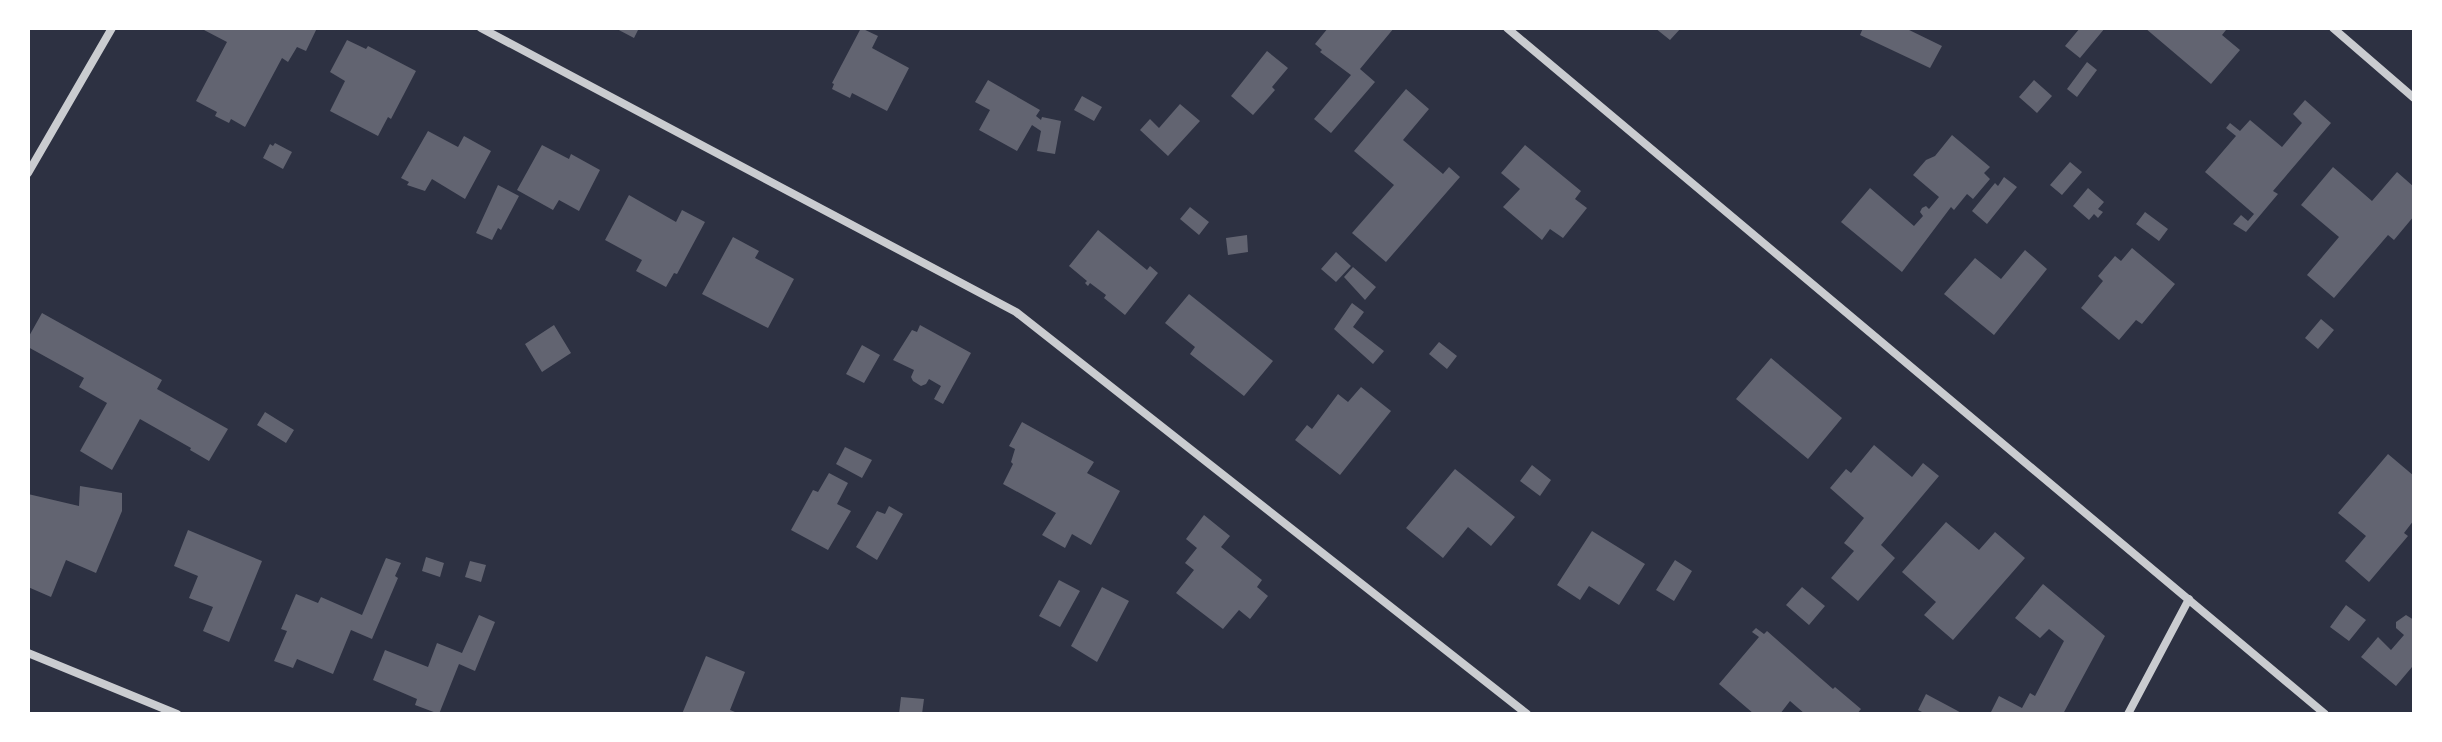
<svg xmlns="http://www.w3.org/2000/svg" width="2442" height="742" font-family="'Archivo Narrow',sans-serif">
  <rect width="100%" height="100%" fill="#2d3142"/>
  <path fill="#626471" d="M206,28H317L306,51L297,47L288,62L282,58L245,127L231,119L229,123L215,116L217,112L196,101L227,42L204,30Z
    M615,28H639L634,38Z
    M861,28L878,36L872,48L909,68L887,111L852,93L850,98L832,89L834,84L832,83Z
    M1328,28H1394L1360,69L1375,82L1331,133L1314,119L1351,75L1320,52L1322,50L1315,44Z
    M1655,28H1681L1670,40Z
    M1863,28H1905L1942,46L1930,68L1860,35Z
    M2080,28H2105L2080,58L2065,46Z
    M2145,28H2224L2226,30L2222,35L2240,50L2211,84Z
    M347,40L366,49L368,46L416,71L391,119L388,117L378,136L330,111L345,81L330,72Z
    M1267,51L1288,68L1272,87L1275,90L1253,115L1231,96Z
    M2087,62L2097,70L2077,97L2067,89Z
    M988,80L1040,110L1036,116L1041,120L1042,117L1061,121L1055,154L1037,151L1041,131L1032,125L1017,151L979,130L990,110L975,102Z
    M2034,80L2052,96L2037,113L2019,97Z
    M1406,89L1429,109L1403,140L1443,174L1449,167L1460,177L1386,262L1352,233L1394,185L1354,151Z
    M1082,96L1102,107L1094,121L1074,110Z
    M2305,100L2331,123L2273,191L2278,194L2246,232L2233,224L2241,215L2248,221L2254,214L2205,172L2236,136L2226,128L2230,123L2240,131L2250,120L2282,147L2302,123L2293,114Z
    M1180,104L1200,121L1168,156L1140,130L1150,119L1159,128Z
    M428,131L458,147L464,136L491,151L465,199L432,179L425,191L407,185L409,182L401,178Z
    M1952,135L1990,167L1984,173L1990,179L1973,199L1967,194L1954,210L1951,207L1902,272L1841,222L1870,188L1914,226L1923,216L1920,212L1922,208L1926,206L1929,209L1939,197L1913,175L1926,160L1935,156Z
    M275,143L292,152L283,169L263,158L270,144L273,146Z
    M542,145L569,159L571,154L600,170L579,211L559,200L553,210L517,190Z
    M1525,145L1581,191L1575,199L1587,208L1563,238L1550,229L1542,240L1503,207L1520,189L1501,173Z
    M2070,162L2082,172L2062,195L2050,185Z
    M2333,167L2372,201L2397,172L2414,187V216L2394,240L2388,235L2334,298L2307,275L2339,237L2301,205Z
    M2004,177L2017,187L1987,224L1972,211L1995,183L1998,186Z
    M498,185L519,196L501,230L498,228L492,240L476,233Z
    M2088,188L2104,202L2098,209L2103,212L2098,218L2094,214L2089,220L2073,206Z
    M629,195L676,222L682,210L705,222L677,274L674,273L666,287L636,271L642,260L605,240Z
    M1190,207L1209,222L1199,235L1180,219Z
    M2145,212L2168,229L2159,241L2136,224Z
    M1098,230L1147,270L1150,266L1158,273L1125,315L1104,298L1106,295L1090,283L1088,286L1085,283L1087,281L1069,266Z
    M1247,235L1248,252L1228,255L1226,238Z
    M733,237L759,251L755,258L794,279L768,328L702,294Z
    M2132,248L2175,284L2142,324L2136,320L2119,340L2081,308L2103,281L2098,276L2115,256L2121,261Z
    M2025,250L2047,269L1994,335L1944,294L1975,258L2001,279Z
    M1336,252L1351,266L1336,282L1321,269Z
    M1353,267L1376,287L1365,300L1344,277Z
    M1189,294L1273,361L1244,396L1190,354L1195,347L1165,323Z
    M1352,303L1364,312L1353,327L1384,351L1373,364L1334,329Z
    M42,313L162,380L157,389L228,429L209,461L190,450L191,448L140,419L112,470L80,451L107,403L79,387L84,378L28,347V338Z
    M2321,319L2334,330L2318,349L2305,338Z
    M554,325L571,353L542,372L525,344Z
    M920,325L971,353L943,404L934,399L941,386L929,379L926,384L921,386L913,381L911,377L914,370L893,360L912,330L917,332Z
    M1439,342L1457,356L1447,369L1429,354Z
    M862,345L880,355L864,383L846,374Z
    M1771,358L1842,418L1808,459L1736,399Z
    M1361,387L1391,411L1340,475L1295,440L1307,425L1312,429L1338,394L1348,402Z
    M265,412L294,430L286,443L257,425Z
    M1022,422L1094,462L1087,473L1120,491L1091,545L1072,534L1065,548L1042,535L1056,513L1003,484L1013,464L1011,462L1015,449L1009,446Z
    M1874,445L1912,477L1923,463L1939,476L1881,545L1895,558L1858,601L1831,578L1854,551L1844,543L1864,518L1830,488L1846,469L1851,473Z
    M845,447L872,460L862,478L836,464Z
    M2388,454L2414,476V520L2404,533L2408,536L2369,582L2345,561L2366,536L2338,513Z
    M1532,465L1551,480L1540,496L1520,481Z
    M1455,469L1515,517L1491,546L1468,527L1443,558L1406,528Z
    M829,473L848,483L837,504L851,511L828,550L791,530L813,490L818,492Z
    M80,486L122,493V511L96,573L66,560L51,597L28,587V494L79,506Z
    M889,506L903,514L877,560L856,547L877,511L885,514Z
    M1204,515L1230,536L1221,547L1262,580L1257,587L1268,596L1250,619L1239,610L1223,629L1176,593L1194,570L1185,563L1197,548L1186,539Z
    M1946,522L1979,550L1995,532L2025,558L1953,640L1924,615L1936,602L1902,572Z
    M188,530L262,561L229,642L203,631L213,607L189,598L198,576L174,566Z
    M1592,531L1645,564L1619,605L1589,586L1580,600L1557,585Z
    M426,557L444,563L440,577L422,571Z
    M386,558L401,563L395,576L398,578L372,639L351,630L333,674L297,659L293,668L274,661L287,631L281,629L296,594L318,603L321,597L362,615Z
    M1675,560L1692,571L1674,601L1656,590Z
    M470,561L486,565L481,582L465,577Z
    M1059,580L1080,591L1060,627L1039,616Z
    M2043,584L2105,636L2063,714H1990L1999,696L2022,708L2030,693L2035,696L2064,641L2049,629L2040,638L2015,618Z
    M1102,587L1129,601L1097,662L1071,646Z
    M1802,587L1825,606L1809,625L1786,605Z
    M2346,605L2366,620L2349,641L2330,627Z
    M479,615L495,622L475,671L459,664L439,714L415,705L417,699L373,680L385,650L428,667L437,643L462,653Z
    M2406,615L2414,620V669L2412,667L2396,686L2361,657L2378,637L2391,650L2404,635L2396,628V622Z
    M1756,628L1764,634L1767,631L1833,689L1835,687L1861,709L1857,714H1805L1790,701L1780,714H1754L1719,684L1759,637L1752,632Z
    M706,656L745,672L730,710L740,714H682Z
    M1926,694L1956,710L1963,714H1926L1918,710Z
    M901,697L924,699L922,714H899Z"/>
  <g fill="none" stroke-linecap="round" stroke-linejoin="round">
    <path stroke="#caccd0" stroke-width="8" d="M481,28L1016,312L1527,714
      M1507,28L2325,714
      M2333,28L2414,98
      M28,173L112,28
      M28,653L177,714
      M2128,714L2189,599"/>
  </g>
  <rect width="2442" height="742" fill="none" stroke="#ffffff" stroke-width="60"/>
</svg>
